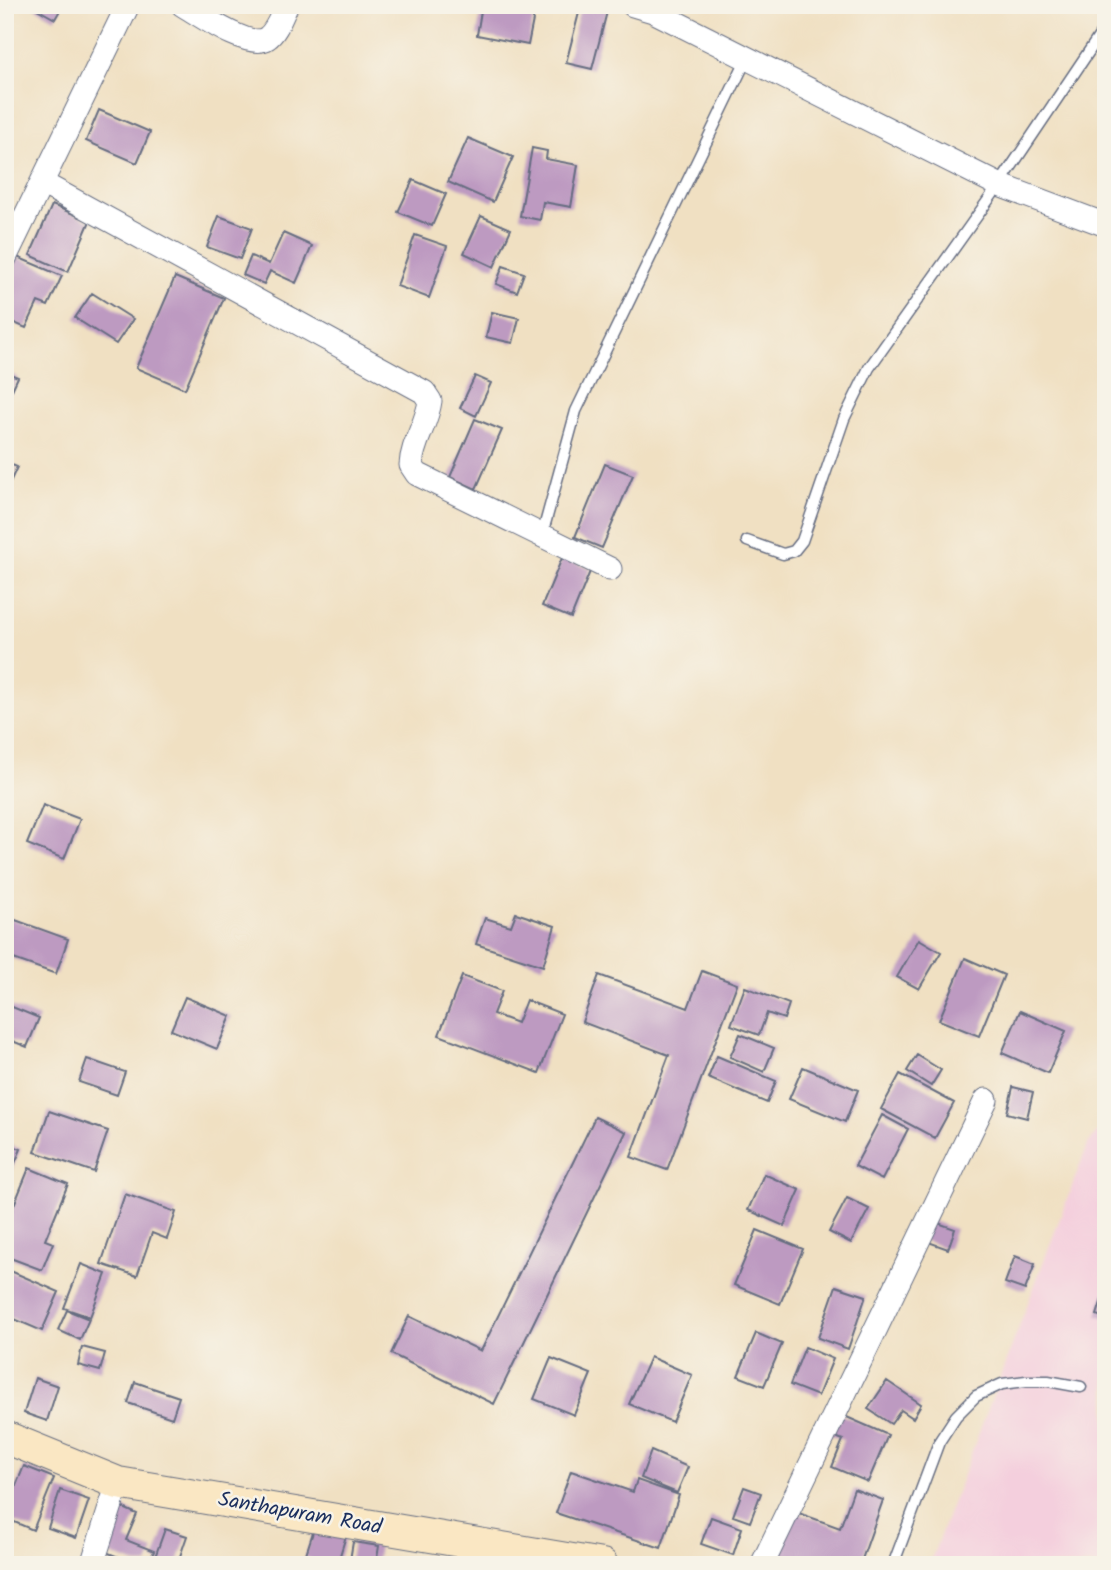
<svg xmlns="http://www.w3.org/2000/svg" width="1111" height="1570" font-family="Kalam,sans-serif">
  <rect width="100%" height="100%" fill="#f7f3e8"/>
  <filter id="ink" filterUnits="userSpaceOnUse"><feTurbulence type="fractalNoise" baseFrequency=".0143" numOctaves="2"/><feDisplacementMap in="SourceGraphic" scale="14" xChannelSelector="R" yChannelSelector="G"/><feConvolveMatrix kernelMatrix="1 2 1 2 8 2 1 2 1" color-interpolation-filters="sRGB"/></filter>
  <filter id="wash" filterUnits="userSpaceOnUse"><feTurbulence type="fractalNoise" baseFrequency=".00686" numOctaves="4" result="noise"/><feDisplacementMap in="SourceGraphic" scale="28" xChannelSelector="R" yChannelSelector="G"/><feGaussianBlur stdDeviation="1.57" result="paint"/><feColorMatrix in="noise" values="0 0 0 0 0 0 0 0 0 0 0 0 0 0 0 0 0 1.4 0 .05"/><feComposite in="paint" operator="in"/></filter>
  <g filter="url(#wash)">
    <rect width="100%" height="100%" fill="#f0e0c2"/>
    <path fill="#f4cfdd" d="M1106,1121V1565H929L1088,1144Z"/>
    <g id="blocks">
      <path fill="#bd9ac1" d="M30,5H63L55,19Z
        M482,5H536L528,45L477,35Z
        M581,5H597L608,8L592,69L566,63Z
        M99,110L150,132L137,163L86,141Z
        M468,138L513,157L493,202L448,182Z
        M532,148L547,151L546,159L578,165L571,207L543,202L540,220L520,216Z
        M413,180L446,194L432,226L398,212Z
        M52,205L90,221L68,272L30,255Z
        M219,216L252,228L240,259L207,247Z
        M481,216L511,229L494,267L464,253Z
        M283,233L312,246L296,283L270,271L264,284L243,275L251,256L269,264Z
        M415,235L447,246L429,298L397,286Z
        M10,254L62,276L48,306L38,302L26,328L5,319V265Z
        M503,266L524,273L517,292L496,284Z
        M175,277L224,298L185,389L136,368Z
        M92,293L133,319L116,344L75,318Z
        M492,312L519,318L513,343L486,337Z
        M5,372L18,377L5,405Z
        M475,376L491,383L476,416L460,408Z
        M475,419L502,430L476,489L450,477Z
        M5,462L17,467L5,493Z
        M605,464L633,475L602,548L575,537Z
        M562,558L591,569L571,618L542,606Z
        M43,805L80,819L64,859L27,844Z
        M516,913L555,926L543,966L476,944L485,918L511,926Z
        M7,917L68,939L56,974L5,956V921Z
        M919,939L941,952L919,989L897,977Z
        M965,958L1004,975L979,1036L939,1020Z
        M702,971L737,984L667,1170L631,1157L669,1055L582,1022L599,975L688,1008Z
        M462,976L502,991L493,1014L517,1023L526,1000L562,1014L539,1073L439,1035Z
        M745,987L789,1004L784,1019L767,1013L759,1035L731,1025Z
        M185,997L231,1016L217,1049L171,1030Z
        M5,1004L39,1018L27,1047L5,1038Z
        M1020,1011L1066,1031L1048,1073L1002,1053Z
        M740,1034L774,1048L764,1072L730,1057Z
        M917,1055L941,1070L931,1086L907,1071Z
        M717,1056L776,1081L767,1103L708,1078Z
        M87,1059L125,1072L117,1095L79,1082Z
        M803,1067L858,1090L845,1122L789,1099Z
        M900,1074L954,1103L935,1138L881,1109Z
        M1013,1087L1033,1092L1027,1118L1007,1113Z
        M49,1111L108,1131L94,1172L35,1152Z
        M882,1115L908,1129L882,1180L855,1166Z
        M595,1117L626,1132L494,1404L391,1354L409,1316L481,1351Z
        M5,1143L21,1149L9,1177L5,1175Z
        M29,1168L68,1184L45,1240L53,1243L42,1270L5,1256V1227Z
        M764,1174L800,1190L784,1226L748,1210Z
        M125,1194L176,1212L167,1239L152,1233L137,1276L101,1264Z
        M847,1198L869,1209L851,1243L829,1232Z
        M924,1218L955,1229L948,1249L917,1238Z
        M757,1230L803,1249L780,1304L734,1285Z
        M1015,1256L1035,1264L1025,1290L1005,1283Z
        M81,1264L106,1274L90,1317L64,1308Z
        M6,1269L59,1292L42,1331L5,1315Z
        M836,1286L866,1296L848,1349L818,1338Z
        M1105,1290H1106V1318L1097,1315Z
        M67,1310L89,1319L80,1340L58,1330Z
        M756,1333L782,1344L764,1386L738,1376Z
        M82,1347L105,1353L100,1371L78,1365Z
        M805,1347L833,1359L818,1396L790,1385Z
        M650,1357L692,1375L672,1422L629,1404Z
        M551,1358L591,1374L574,1415L534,1399Z
        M35,1378L58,1386L47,1421L24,1413Z
        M887,1381L921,1404L913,1418L901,1410L891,1424L868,1409Z
        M135,1382L179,1397L172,1418L128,1403Z
        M833,1411L888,1435L868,1482L832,1467L843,1440L824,1432Z
        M651,1451L688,1467L677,1493L641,1478Z
        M24,1466L54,1478L33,1530L5,1518V1513Z
        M571,1471L633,1492L637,1480L679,1495L661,1548L556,1513Z
        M744,1487L761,1493L750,1522L733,1516Z
        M854,1489L883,1500L860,1565H764L785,1508L840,1528Z
        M60,1490L89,1500L76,1538L48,1528Z
        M119,1506L137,1514L126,1540L154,1551L148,1565H138L101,1550Z
        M711,1517L742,1528L733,1555L701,1544Z
        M315,1526L346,1536L337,1565H326L305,1557Z
        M165,1529L187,1536L177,1565H167L154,1560Z
        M353,1542L379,1546L376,1565L350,1560Z"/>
    </g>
  </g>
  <g filter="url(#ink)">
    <use href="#blocks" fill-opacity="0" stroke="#666d81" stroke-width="2"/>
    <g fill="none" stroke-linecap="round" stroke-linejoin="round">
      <defs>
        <path id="service" d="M542,535L576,411L747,58
          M747,541L783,554L794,551L802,541L844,419L869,368L999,185L1106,26
          M893,1565L939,1442L956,1416L976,1396L1002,1384L1026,1381H1048L1081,1387"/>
        <path id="minor" d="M183,5C200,15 249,50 267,38C277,31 281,16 287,5
          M633,5L653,11L999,185L1106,225
          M42,183L424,392L430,401C427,424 412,443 411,465L417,474L610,569
          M5,258L128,5
          M92,1565L118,1483
          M762,1565L986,1100"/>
        <path id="secondary" d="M5,1437L118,1483L602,1565"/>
      </defs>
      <use href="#service" stroke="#666d81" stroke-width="13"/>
      <use href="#minor" stroke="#666d81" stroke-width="25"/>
      <use href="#secondary" stroke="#666d81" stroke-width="34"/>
      <use href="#service" stroke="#fff" stroke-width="10"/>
      <use href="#minor" stroke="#fff" stroke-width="23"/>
      <use href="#secondary" stroke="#fae7c3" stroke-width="32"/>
    </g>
  </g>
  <g text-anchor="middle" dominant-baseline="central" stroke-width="5" stroke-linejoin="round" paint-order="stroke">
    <g font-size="21" fill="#1b2f5e" stroke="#f7f3e8">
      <text transform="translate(300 1514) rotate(10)">Santhapuram Road</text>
    </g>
  </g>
  <rect width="1111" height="1570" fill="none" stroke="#f7f3e8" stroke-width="28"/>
</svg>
